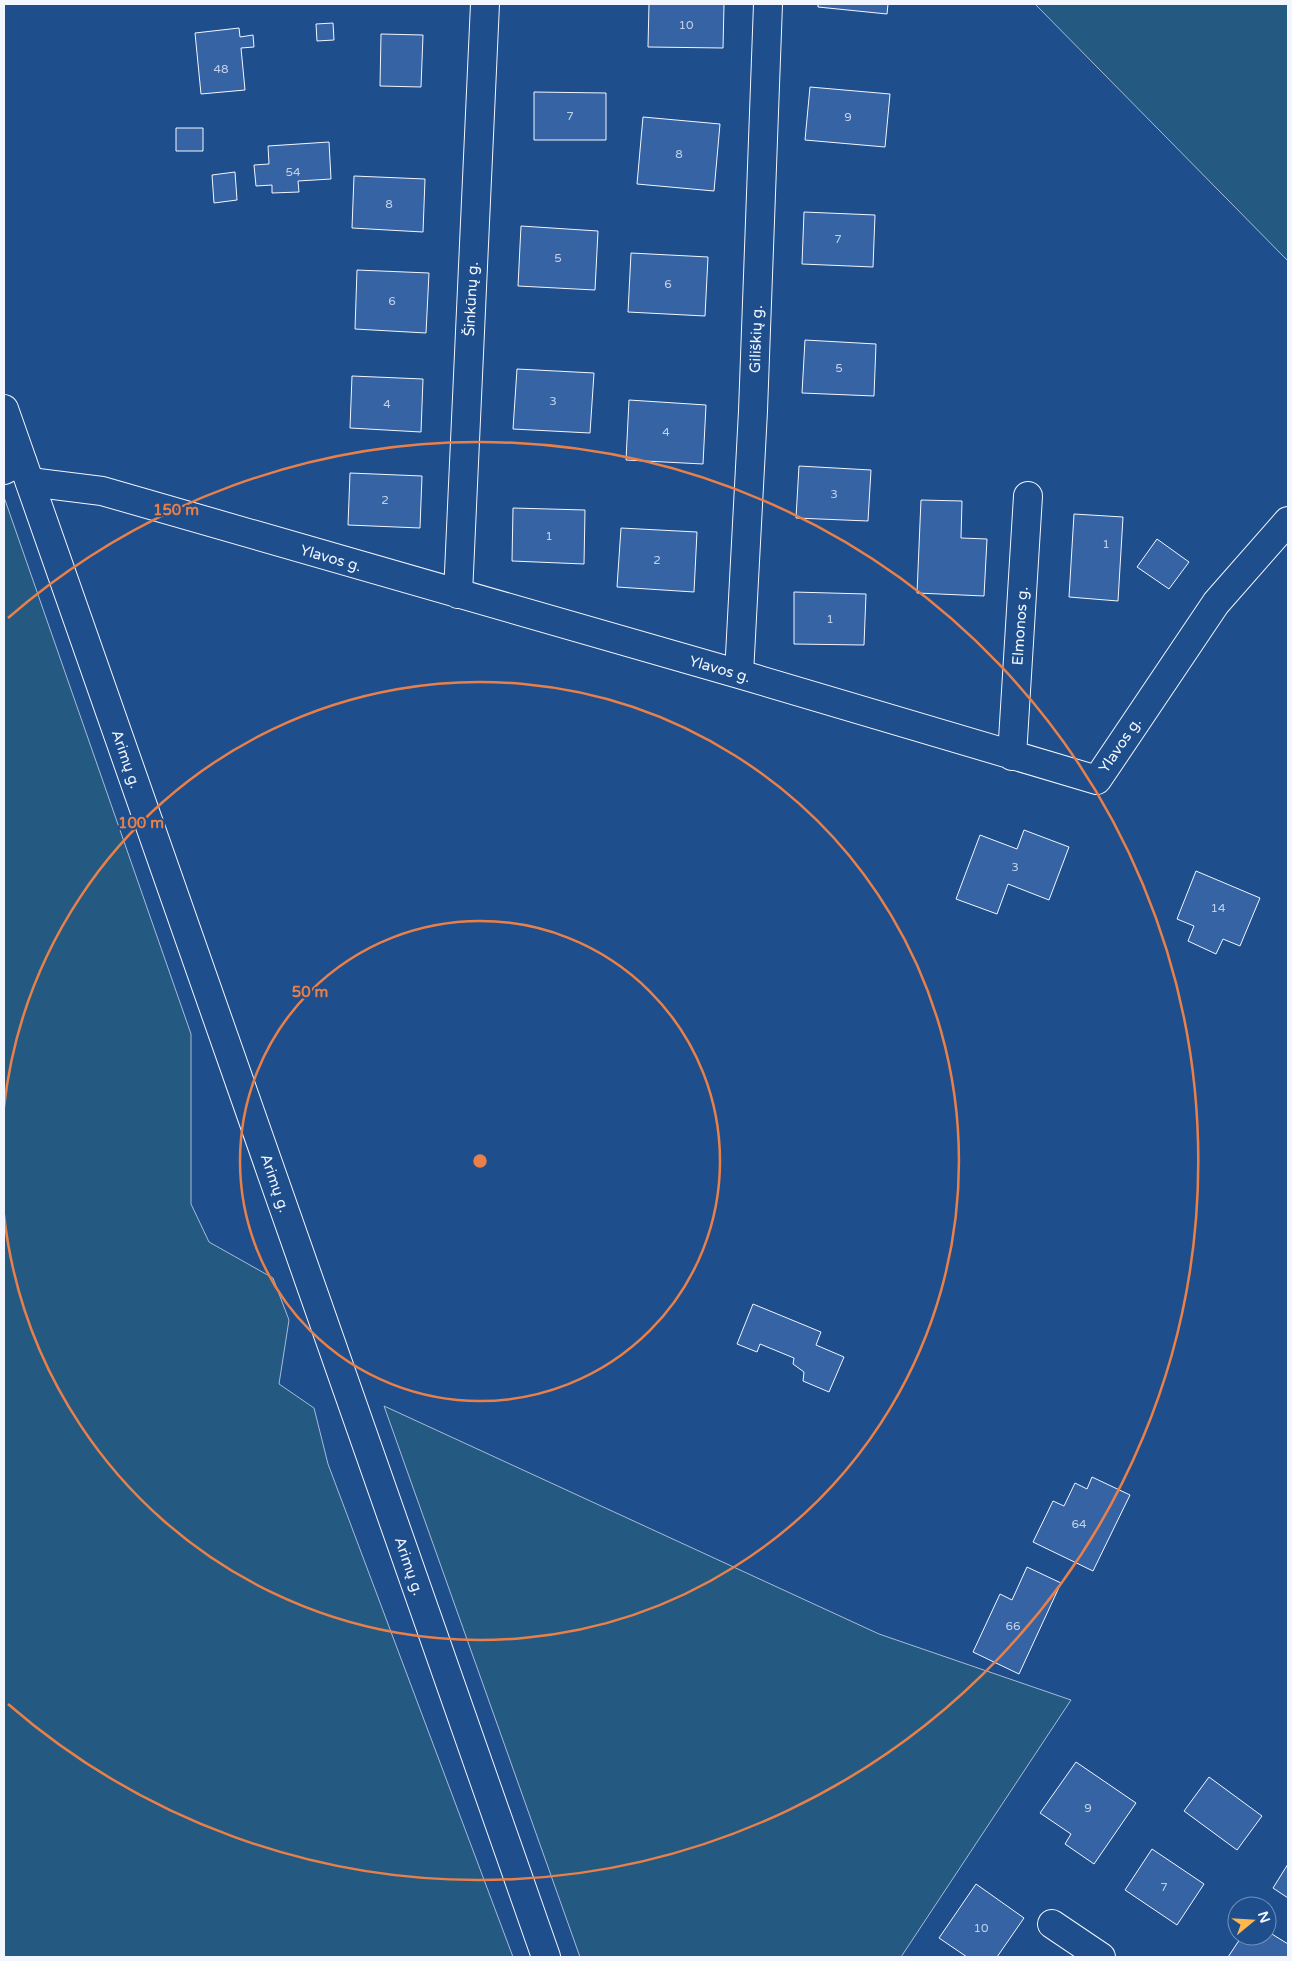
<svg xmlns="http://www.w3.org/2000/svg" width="1292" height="1961" font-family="'Varela Round',sans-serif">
  <rect width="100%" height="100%" fill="#1f4e8c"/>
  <path fill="#245a82" stroke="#a8bbd7" d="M1035,4H1288V261Z
    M4,497L191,1034V1204L209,1242L273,1278L289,1320L279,1384L314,1408L328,1464L513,1957H4Z
    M384,1406L879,1634L1071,1700L901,1957H580Z"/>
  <path fill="#3563a3" stroke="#f2f6ff" d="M649,4H724L723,48L648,47Z
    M818,4H888L887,14L818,7Z
    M333,23L334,40L317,41L316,24Z
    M239,28L240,37L253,35L254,47L241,48L245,90L201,94L195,33Z
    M381,34L423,35L421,87L380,86Z
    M810,87L890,94L885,147L805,140Z
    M534,92L606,93V140H534Z
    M643,117L720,124L714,191L637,184Z
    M176,128H203V151H176Z
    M329,142L331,179L298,181L299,192L272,193V185L256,186L254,165L269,164L268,146Z
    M235,172L237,200L214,203L212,175Z
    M354,176L425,179L423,232L352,228Z
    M804,212L875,215L873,267L802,264Z
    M521,226L598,231L595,290L518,286Z
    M631,253L708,257L705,316L628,312Z
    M357,270L429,273L426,333L355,329Z
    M805,340L876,344L874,396L802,393Z
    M517,369L594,373L590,433L513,429Z
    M352,376L423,379L421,432L350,428Z
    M629,400L706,405L703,464L626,460Z
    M799,466L871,470L868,521L796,518Z
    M350,473L422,476L420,528L348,525Z
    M921,500L962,501L961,538L987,539L984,596L917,593Z
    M513,508L585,510L584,564L512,561Z
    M1074,514L1123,517L1118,601L1069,597Z
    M621,528L697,532L694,592L617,587Z
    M1157,539L1189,562L1169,589L1137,567Z
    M794,592L866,594L864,645L794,644Z
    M1024,830L1069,847L1049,900L1008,884L997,914L956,899L980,835L1017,849Z
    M1196,871L1260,898L1240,946L1223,939L1216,954L1188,941L1194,926L1177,919Z
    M753,1304L821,1332L816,1345L844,1357L829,1392L803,1381L804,1372L793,1364L794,1358L760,1344L757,1352L737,1344Z
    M1092,1477L1130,1495L1093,1571L1033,1542L1053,1501L1064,1506L1075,1483L1087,1489Z
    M1027,1567L1061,1583L1019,1674L973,1652L1000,1594L1012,1600Z
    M1076,1762L1136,1803L1094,1864L1065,1844L1071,1834L1040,1813Z
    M1209,1777L1262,1816L1237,1850L1184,1811Z
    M1152,1849L1204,1884L1177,1925L1125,1890Z
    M1288,1864V1898L1273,1888Z
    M976,1884L1024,1918L997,1957H967L939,1938Z
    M1267,1931L1288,1944V1957H1228L1242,1936H1267Z"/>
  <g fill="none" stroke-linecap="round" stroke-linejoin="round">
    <defs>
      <path id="minor" d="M4,470L22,461
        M30,482L102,491L739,674L1097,780L1216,603L1288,521
        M458,594L485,4
        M739,674L753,411L768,4
        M1012,756L1028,496
        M1052,1924L1101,1957"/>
      <path id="major" d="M4,409L546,1957"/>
    </defs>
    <use href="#minor" stroke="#f2f6ff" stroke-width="30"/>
    <use href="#major" stroke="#f2f6ff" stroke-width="30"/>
    <use href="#minor" stroke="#1f4e8c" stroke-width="28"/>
    <use href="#major" stroke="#1f4e8c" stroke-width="28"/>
  </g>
  <g fill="none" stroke="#ea8049" stroke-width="2.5">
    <circle cx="480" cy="1161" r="240"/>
    <path d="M4 1107A479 479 0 1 1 4 1215"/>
    <path d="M8 618A719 719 0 1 1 8 1704"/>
  </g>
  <g text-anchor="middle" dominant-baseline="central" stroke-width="4" stroke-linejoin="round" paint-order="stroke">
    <g font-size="12" fill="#c3d1e8">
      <text x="686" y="25">10</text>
      <text x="221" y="69">48</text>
      <text x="570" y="116">7</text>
      <text x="848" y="117">9</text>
      <text x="679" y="154">8</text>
      <text x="293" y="172">54</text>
      <text x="389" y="204">8</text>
      <text x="838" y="239">7</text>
      <text x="558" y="258">5</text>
      <text x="668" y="284">6</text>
      <text x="392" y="301">6</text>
      <text x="839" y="368">5</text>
      <text x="553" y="401">3</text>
      <text x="387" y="404">4</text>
      <text x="666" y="432">4</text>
      <text x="834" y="494">3</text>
      <text x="385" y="500">2</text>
      <text x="549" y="536">1</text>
      <text x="1106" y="544">1</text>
      <text x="657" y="560">2</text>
      <text x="830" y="619">1</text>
      <text x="1015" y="867">3</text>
      <text x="1218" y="908">14</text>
      <text x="1079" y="1524">64</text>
      <text x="1013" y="1626">66</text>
      <text x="1088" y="1808">9</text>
      <text x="1164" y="1887">7</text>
      <text x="981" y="1928">10</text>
    </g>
    <g font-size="15" fill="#f2f6ff" stroke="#1f4e8c">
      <text transform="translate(471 299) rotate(-87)">Šinkūnų g.</text>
      <text transform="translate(756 339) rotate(-88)">Giliškių g.</text>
      <text transform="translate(331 558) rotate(16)">Ylavos g.</text>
      <text transform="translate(1020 626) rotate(-86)">Elmonos g.</text>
      <text transform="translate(720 669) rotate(16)">Ylavos g.</text>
      <text transform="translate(1120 745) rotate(-56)">Ylavos g.</text>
      <text transform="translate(126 759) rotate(71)">Arimų g.</text>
      <text transform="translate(275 1183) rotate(71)">Arimų g.</text>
      <text transform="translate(409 1566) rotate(71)">Arimų g.</text>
    </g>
  </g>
  <circle cx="480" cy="1161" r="8" fill="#ea8049" stroke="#1f4e8c" stroke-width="2.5"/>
  <g font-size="15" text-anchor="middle" font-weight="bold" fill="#ea8049" stroke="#1f4e8c" stroke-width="4" stroke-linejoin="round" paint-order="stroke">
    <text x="176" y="515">150 m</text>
    <text x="141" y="828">100 m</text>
    <text x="310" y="997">50 m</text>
  </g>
  <rect width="1292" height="1961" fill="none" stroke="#f2f6ff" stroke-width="10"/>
  <g transform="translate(1252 1921) rotate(72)"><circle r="24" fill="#1f4e8c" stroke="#7391ba"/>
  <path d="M0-4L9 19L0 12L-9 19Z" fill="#ffb74d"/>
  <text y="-8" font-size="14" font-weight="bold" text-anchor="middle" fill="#f2f6ff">N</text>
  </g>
</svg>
